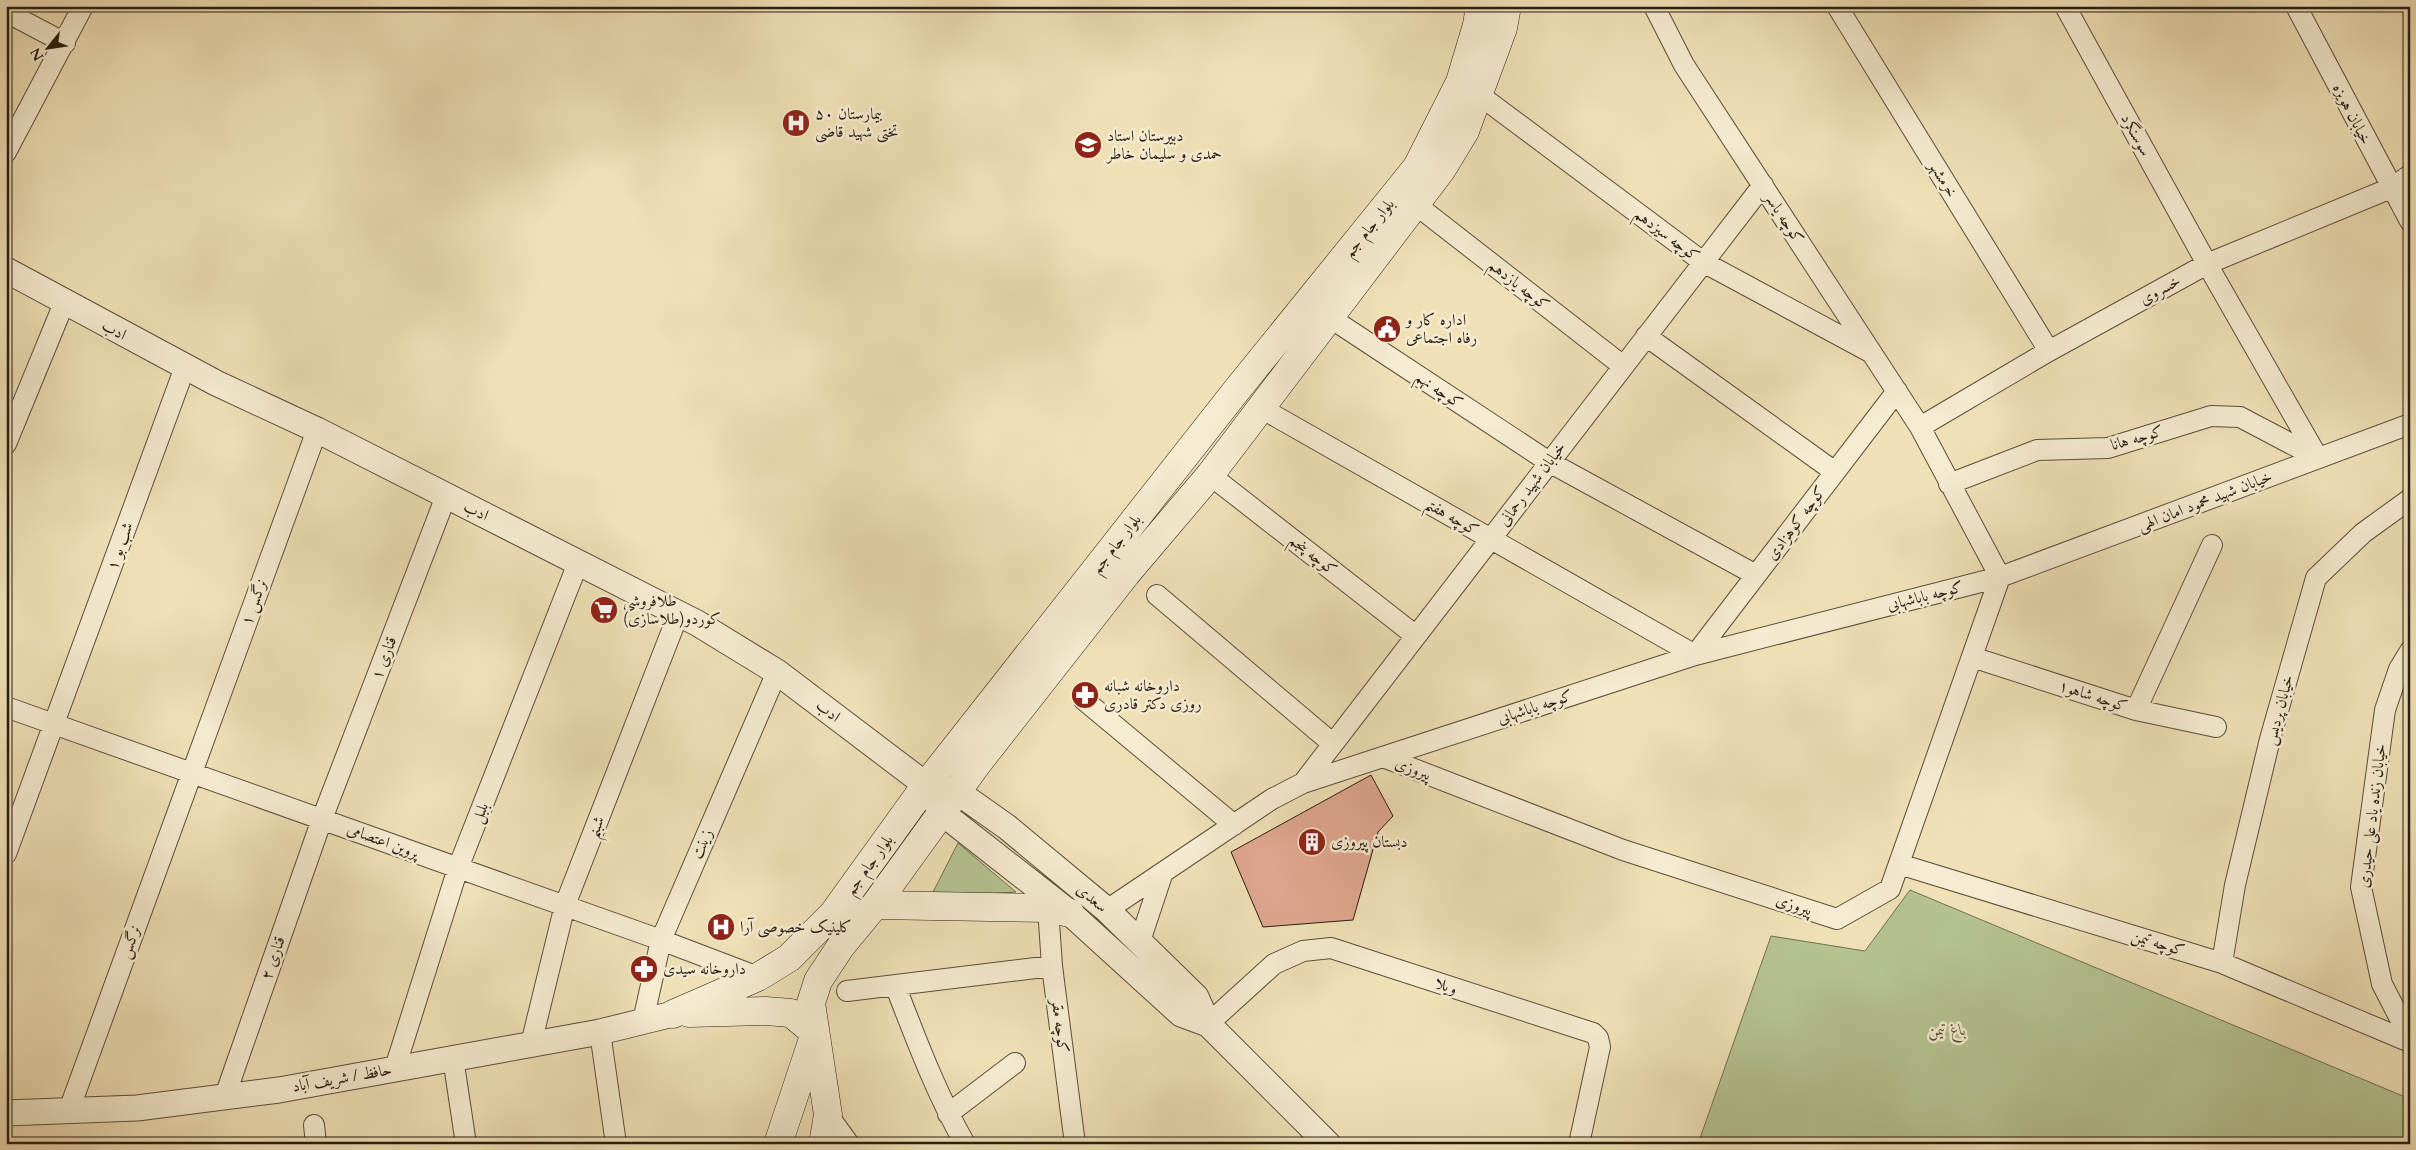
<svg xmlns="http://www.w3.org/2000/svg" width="2416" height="1150" font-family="Cardo,Amiri,serif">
  <rect width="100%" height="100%" fill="#efe0b6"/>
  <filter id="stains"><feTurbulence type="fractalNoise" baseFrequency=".004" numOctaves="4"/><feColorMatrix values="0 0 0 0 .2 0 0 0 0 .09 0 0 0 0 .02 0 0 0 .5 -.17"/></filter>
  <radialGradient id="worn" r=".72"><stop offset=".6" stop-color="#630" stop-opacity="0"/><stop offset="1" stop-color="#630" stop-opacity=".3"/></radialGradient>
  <path fill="#b5c391" stroke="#6e7052" d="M958,843L1016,892L930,898Z
    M1910,890L2410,1099V1144H1698L1771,936L1865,951Z"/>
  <path fill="#dfa68f" stroke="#271d14" d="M1371,775L1393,816L1378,832L1353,920L1263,927L1231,852Z"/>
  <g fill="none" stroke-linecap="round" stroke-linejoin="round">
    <defs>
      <path id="minor" d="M1654,6L1684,65L1920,427L2000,577
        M1837,6L2049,351
        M2065,6L2207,264L2318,458
        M2296,6L2410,221
        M6,12L65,43
        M1478,94L1703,262L1870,352
        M6,152L83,6
        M1415,204L1623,366
        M1329,317L1549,462L1756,575
        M1646,336L1835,472
        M1261,408L1695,655L1897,391
        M1920,427L2049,351L2207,264L2391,188L2410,175
        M6,444L64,303
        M1210,475L1416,636
        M1949,484L2037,450L2108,448L2211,416L2240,417L2318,458
        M1157,595L1333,744
        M2410,651L2399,669L2385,710L2361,887L2382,984L2410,1038
        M1972,657L2136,710L2216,727
        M1084,700L1234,825
        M6,707L661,940L758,977
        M2136,710L2212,545
        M1383,757L1623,850L1837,919L1890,889L2000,577
        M1303,783L1763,185
        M6,854L185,367
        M1899,864L2222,963L2410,1042
        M1048,908L1052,966L1075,1144
        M1107,910L1272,799L1303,783L1695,655L2000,577L2410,424
        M1140,941L1162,875
        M2222,963L2235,885L2270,739L2316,578L2363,533L2410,499
        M895,985C916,1039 936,1093 965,1144
        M847,991L1052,966
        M643,1021L661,940L777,672
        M1208,1024L1274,964L1303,951L1331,948L1593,1033L1598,1038L1600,1047L1579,1144
        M600,1032L616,1144
        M531,1044L565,905L678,615
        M453,1058L466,1144
        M395,1068L458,868L578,563
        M225,1096L322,819L446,496
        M69,1110L317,430
        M948,1114L1015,1063
        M828,1115L849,1144
        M314,1125L316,1144"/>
      <path id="tertiary" d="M6,270L216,383L317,430L697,623L777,672L926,785L941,812L1070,913L1181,1014L1208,1024
        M937,787L956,791L1007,827L1107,910L1196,997L1208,1024L1328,1144
        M6,1113L137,1108L279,1090L600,1032L673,1014"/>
      <path id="secondary" d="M875,905L1048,908L1070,913
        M689,1013L766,1011L791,1013L815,1033
        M673,1014L758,977L789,958L833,914L926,785L1236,391L1417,167L1460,82L1477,25L1480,6
        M778,1144L813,1039
        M823,1144L828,1115L811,1003L818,981L841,946L875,905L977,764L1126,574L1210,475L1442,169L1465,131L1503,28L1507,6"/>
    </defs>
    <use href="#minor" stroke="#594e3c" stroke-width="22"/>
    <use href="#tertiary" stroke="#594e3c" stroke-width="27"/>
    <use href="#secondary" stroke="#271d14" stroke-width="29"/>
    <use href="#minor" stroke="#f5ebd0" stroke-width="20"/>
    <use href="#tertiary" stroke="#f5ebd0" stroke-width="25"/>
    <use href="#secondary" stroke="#f5ebd0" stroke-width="28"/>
  </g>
  <defs>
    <symbol id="hospital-disc" viewBox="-11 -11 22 22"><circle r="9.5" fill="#8f2418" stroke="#f5ebd0"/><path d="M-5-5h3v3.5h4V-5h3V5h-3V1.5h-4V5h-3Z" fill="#fff"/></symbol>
    <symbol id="school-disc" viewBox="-11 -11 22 22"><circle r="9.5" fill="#8f2418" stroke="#f5ebd0"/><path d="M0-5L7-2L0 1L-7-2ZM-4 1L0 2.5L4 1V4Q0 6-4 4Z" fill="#fff"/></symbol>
    <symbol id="civic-disc" viewBox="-11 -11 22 22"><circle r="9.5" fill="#8f2418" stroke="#f5ebd0"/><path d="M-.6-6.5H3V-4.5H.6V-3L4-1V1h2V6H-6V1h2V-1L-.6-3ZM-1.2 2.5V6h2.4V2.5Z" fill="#fff"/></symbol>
    <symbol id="supermarket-disc" viewBox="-11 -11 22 22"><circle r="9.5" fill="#8f2418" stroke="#f5ebd0"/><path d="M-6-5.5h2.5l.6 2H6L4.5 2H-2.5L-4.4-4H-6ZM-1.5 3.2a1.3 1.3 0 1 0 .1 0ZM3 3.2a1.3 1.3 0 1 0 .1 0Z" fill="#fff"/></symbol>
    <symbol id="pharmacy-disc" viewBox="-11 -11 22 22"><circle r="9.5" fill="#8f2418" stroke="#f5ebd0"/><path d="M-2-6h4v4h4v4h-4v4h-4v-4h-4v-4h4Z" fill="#fff"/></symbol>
    <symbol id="building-disc" viewBox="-11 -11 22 22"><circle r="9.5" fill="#8f2418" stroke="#f5ebd0"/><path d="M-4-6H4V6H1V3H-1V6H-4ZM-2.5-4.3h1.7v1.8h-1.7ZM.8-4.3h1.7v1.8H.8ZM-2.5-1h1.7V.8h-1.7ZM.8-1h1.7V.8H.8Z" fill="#fff"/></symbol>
  </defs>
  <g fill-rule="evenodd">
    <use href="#hospital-disc" x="780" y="107" width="32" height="32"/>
    <use href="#school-disc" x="1072" y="129" width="32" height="32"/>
    <use href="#civic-disc" x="1371" y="313" width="32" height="32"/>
    <use href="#supermarket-disc" x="588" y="594" width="32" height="32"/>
    <use href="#pharmacy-disc" x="1069" y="679" width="32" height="32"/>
    <use href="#building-disc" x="1296" y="826" width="32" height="32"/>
    <use href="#hospital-disc" x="705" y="911" width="32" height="32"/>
    <use href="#pharmacy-disc" x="628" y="953" width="32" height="32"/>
  </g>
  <g text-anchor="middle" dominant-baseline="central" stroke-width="5" stroke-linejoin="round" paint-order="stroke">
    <g font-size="16" fill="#271d14" stroke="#f5ebd0" text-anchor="start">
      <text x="815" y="114">بیمارستان ۵۰<tspan x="815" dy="18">تختی شهید قاضی</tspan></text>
      <text x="1107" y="136">دبیرستان استاد<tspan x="1107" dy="18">حمدی و سلیمان خاطر</tspan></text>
      <text x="1406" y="320">اداره کار و<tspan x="1406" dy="18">رفاه اجتماعی</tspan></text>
      <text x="623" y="601">طلافروشی<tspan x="623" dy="18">کوردو(طلاسازی)</tspan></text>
      <text x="1104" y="686">داروخانه شبانه<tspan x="1104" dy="18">روزی دکتر قادری</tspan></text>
      <text x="1331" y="842">دبستان پیروزی</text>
      <text x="740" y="927">کلینیک خصوصی آرا</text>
      <text x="663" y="969">داروخانه سیدی</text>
    </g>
    <g font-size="16" fill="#271d14" stroke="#f5ebd0">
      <text transform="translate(2352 114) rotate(63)">خیابان هویزه</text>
      <text transform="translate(2136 135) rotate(61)">سوسنگرد</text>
      <text transform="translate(1943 179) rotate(58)">خرمشهر</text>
      <text transform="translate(1784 218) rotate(57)">کوچه یاسر</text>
      <text transform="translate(1369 228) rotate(-51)">بلوار جام جم</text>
      <text transform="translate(1667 235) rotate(37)">کوچه سیزدهم</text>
      <text transform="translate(1519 285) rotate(38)">کوچه یازدهم</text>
      <text transform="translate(2160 290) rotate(-29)">خسروی</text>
      <text transform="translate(114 330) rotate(28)">ادب</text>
      <text transform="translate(1439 390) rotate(34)">کوچه نهم</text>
      <text transform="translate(2137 438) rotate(-16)">کوچه هانا</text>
      <text transform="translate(1532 484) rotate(-53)">خیابان شهید رحمانی</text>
      <text transform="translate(2205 501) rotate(-21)">خیابان شهید محمود امان الهی</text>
      <text transform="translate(476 511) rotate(26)">ادب</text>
      <text transform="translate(1452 517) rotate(30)">کوچه هفتم</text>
      <text transform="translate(1796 523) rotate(-53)">کوچه کوهزادی</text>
      <text transform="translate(1116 544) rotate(-52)">بلوار جام جم</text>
      <text transform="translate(120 546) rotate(-70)">شب بو ۱</text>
      <text transform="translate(1313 555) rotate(38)">کوچه پنجم</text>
      <text transform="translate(1925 596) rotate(-14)">کوچه باباشهابی</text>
      <text transform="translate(254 602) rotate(-70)">نرگس ۱</text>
      <text transform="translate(384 658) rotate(-69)">قناری ۱</text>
      <text transform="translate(2093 696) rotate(18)">کوچه شاهو۱</text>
      <text transform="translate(1535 707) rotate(-18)">کوچه باباشهابی</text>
      <text transform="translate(2279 710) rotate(-75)">خیابان پردیس</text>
      <text transform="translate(828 711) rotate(37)">ادب</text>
      <text transform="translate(1413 769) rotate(21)">پیروزی</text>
      <text transform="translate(480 813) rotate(-69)">بلبل</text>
      <text transform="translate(2372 816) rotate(-83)">خیابان زنده یاد علی حیدری</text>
      <text transform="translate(596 827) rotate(-69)">شبنم</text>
      <text transform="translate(383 841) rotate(20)">پروین اعتصامی</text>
      <text transform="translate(702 844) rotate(-67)">زینت</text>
      <text transform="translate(869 865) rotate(-54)">بلوار جام جم</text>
      <text transform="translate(1092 898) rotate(40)">سعدی</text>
      <text transform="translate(1794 905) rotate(18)">پیروزی</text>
      <text transform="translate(130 942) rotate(-70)">نرگس</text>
      <text transform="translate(2158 943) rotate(17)">کوچه تیمن</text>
      <text transform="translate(273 958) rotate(-71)">قناری ۲</text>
      <text transform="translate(1446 986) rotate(18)">ویلا</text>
      <text transform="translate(1060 1026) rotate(83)">کوچه مقر</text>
      <text transform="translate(342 1078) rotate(-10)">حافظ / شریف آباد</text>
    </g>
    <g font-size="16" font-style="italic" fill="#524f3a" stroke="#f5ebd0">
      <text x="1947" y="1030">باغ تیمن</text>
    </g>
  </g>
  <rect width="2416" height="1150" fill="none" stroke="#efe0b6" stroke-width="25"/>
  <rect x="8" y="8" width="2401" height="1135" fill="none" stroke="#271d14" stroke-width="2.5"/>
  <rect x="12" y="12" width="2391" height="1125" fill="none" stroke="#271d14"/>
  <g transform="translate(48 48) rotate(240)" stroke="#f5ebd0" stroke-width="4" paint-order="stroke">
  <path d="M0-4L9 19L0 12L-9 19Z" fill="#271d14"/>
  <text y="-8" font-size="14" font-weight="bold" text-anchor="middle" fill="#271d14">N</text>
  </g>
  <rect width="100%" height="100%" filter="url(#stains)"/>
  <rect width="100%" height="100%" fill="url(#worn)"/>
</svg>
